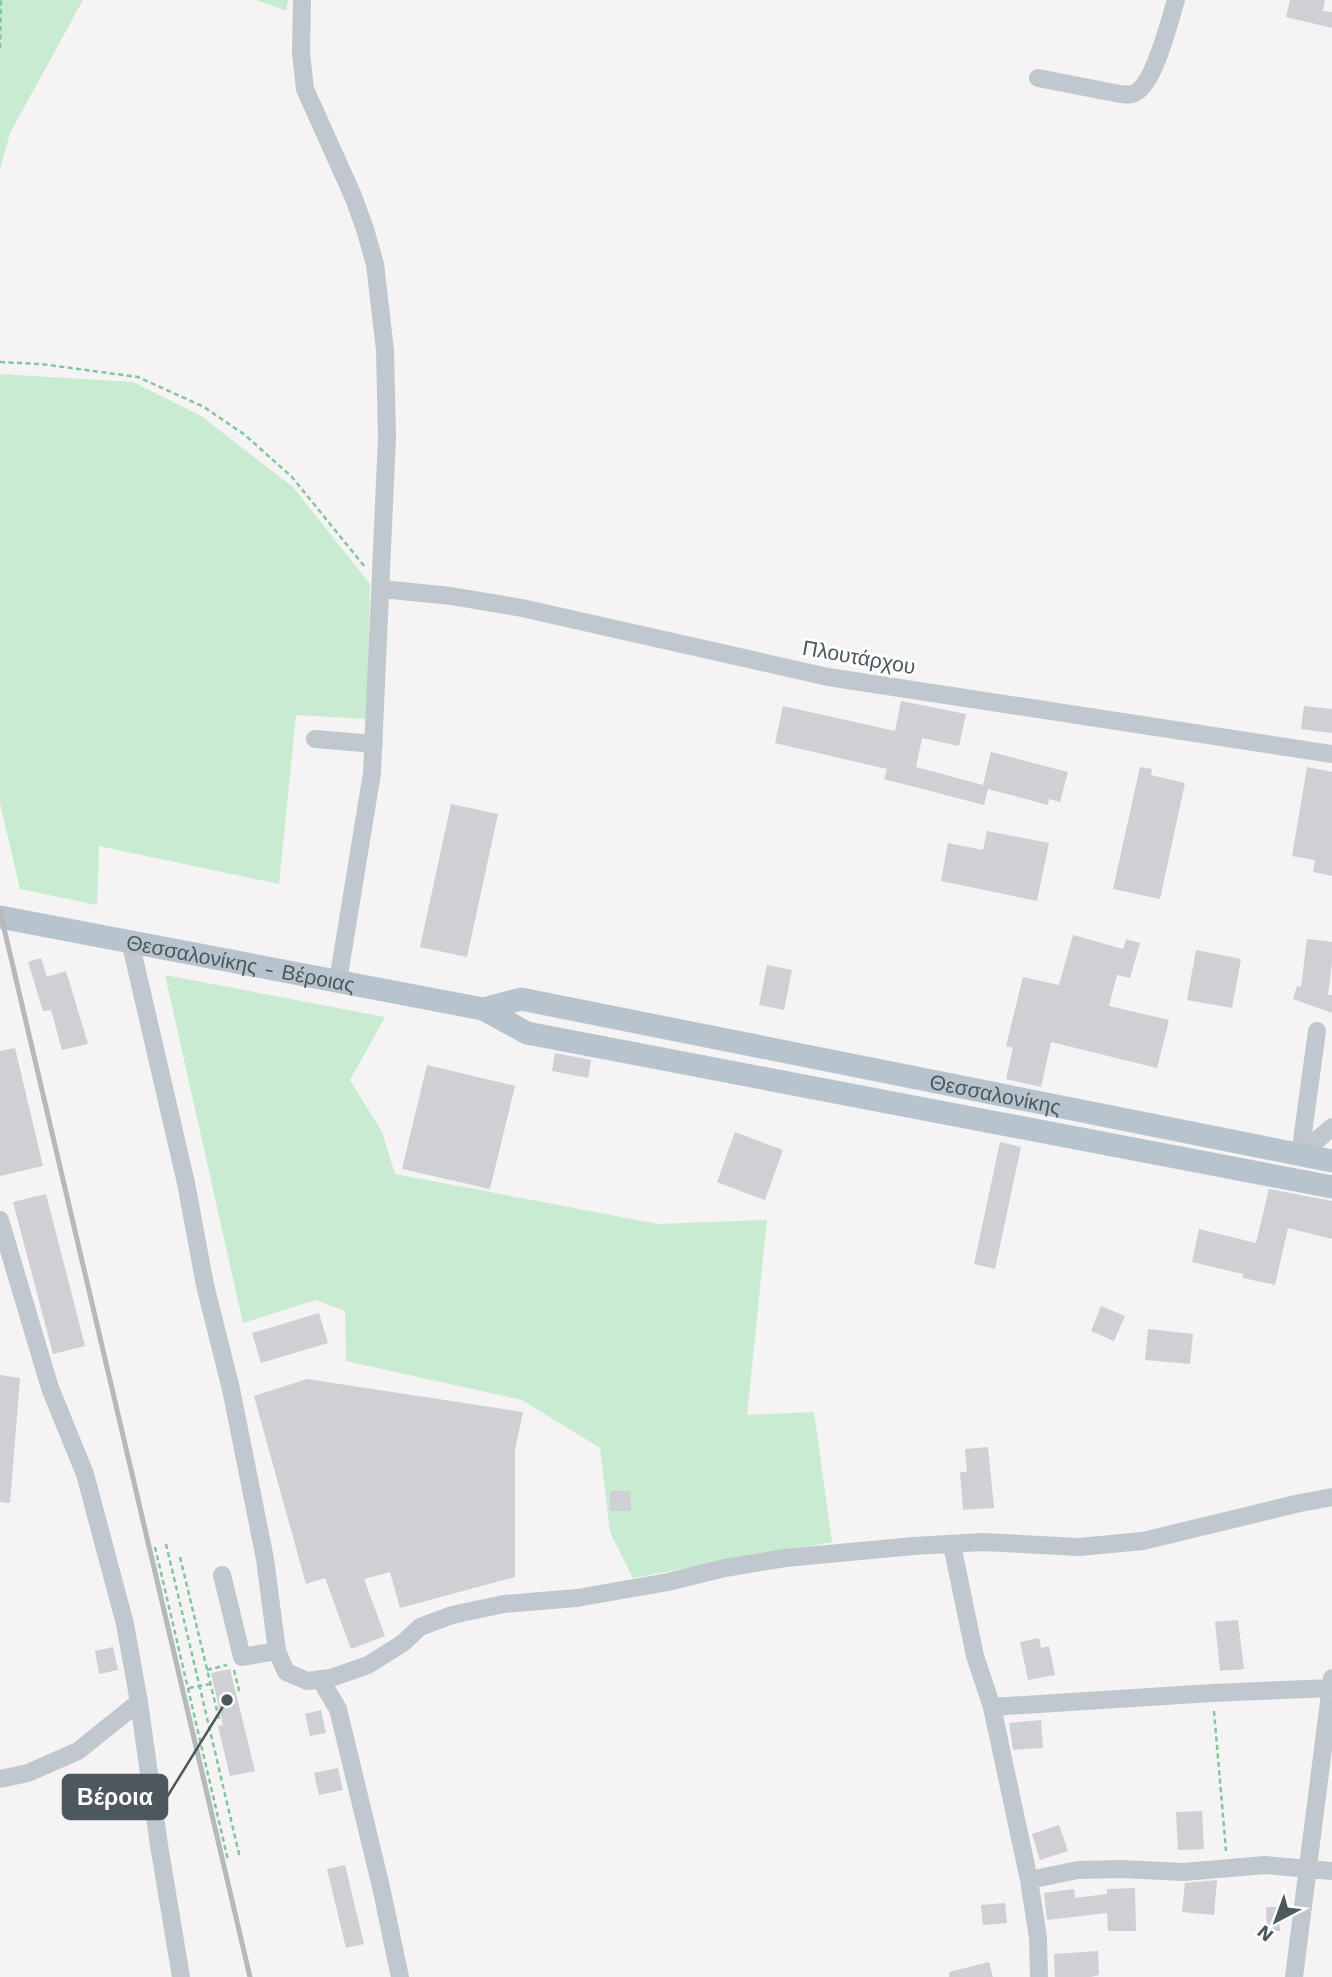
<svg xmlns="http://www.w3.org/2000/svg" width="1332" height="1977" font-family="'Work Sans',sans-serif">
  <rect width="100%" height="100%" fill="#f5f3f3"/>
  <path fill="#c9ebd2" d="M0,0H83L10,133L0,169Z
    M256,0H288L286,11Z
    M0,374L133,382L201,416L293,487L370,584L367,719L296,715L279,884L99,846L97,905L20,889L0,803Z
    M165,975L385,1017L350,1080L382,1132L395,1174L658,1224L767,1220L747,1415L814,1412L832,1542L633,1578L610,1532L600,1448L522,1400L346,1361L345,1311L316,1300L243,1323Z"/>
  <path fill="#ced0d4" d="M1290,0H1325L1323,11L1332,12V28L1286,17Z
    M901,701L966,714L959,746L922,738L916,767L983,785L991,752L1068,772L1060,802L1049,799L1048,805L988,789L984,805L884,779L887,769L775,743L783,706L895,731Z
    M1304,706L1332,709V733L1301,729Z
    M1140,767L1152,769L1151,775L1185,783L1160,899L1113,889Z
    M1307,767L1332,772V876L1313,872L1315,860L1292,856Z
    M451,804L498,814L467,957L420,947Z
    M987,831L1049,843L1037,901L941,881L948,843L983,850Z
    M1073,935L1123,949L1126,939L1140,943L1130,978L1117,975L1109,1006L1169,1020L1157,1068L1051,1042L1041,1087L1006,1079L1013,1048L1006,1046L1023,977L1059,985Z
    M1307,939L1332,942V963L1328,995H1332V1013L1293,999L1297,986L1301,987Z
    M1196,950L1241,959L1232,1008L1187,1000Z
    M41,958L47,977L66,971L88,1044L62,1050L51,1010L43,1011L28,962Z
    M767,965L792,970L784,1010L759,1005Z
    M15,1048L43,1166L0,1176V1051Z
    M555,1053L591,1060L588,1078L552,1071Z
    M427,1065L515,1086L490,1189L402,1169Z
    M735,1132L783,1150L765,1200L717,1182Z
    M1000,1142L1021,1147L995,1269L974,1264Z
    M1269,1189L1332,1201V1239L1288,1228L1275,1285L1243,1278V1274L1192,1262L1199,1229L1256,1243Z
    M46,1194L85,1346L53,1354L13,1202Z
    M1101,1306L1125,1316L1114,1341L1091,1331Z
    M319,1313L328,1343L261,1363L252,1333Z
    M1148,1329L1193,1334L1190,1364L1145,1360Z
    M0,1375L20,1378L10,1503L0,1502Z
    M307,1379L523,1412L515,1450V1577L400,1608L390,1572L364,1579L385,1636L351,1649L325,1578L306,1584L254,1396Z
    M988,1447L994,1508L963,1510L960,1472H967L965,1449Z
    M610,1491H630L631,1511H610Z
    M1238,1620L1244,1669L1220,1671L1215,1622Z
    M1039,1638L1041,1648L1049,1646L1055,1675L1028,1680L1020,1642Z
    M113,1647L118,1670L99,1674L95,1651Z
    M230,1669L255,1771L230,1776L218,1726L223,1725L211,1673Z
    M321,1710L326,1733L310,1736L305,1714Z
    M1041,1720L1043,1748L1013,1750L1009,1723Z
    M338,1768L343,1790L319,1795L314,1773Z
    M1202,1811L1204,1849L1178,1850L1176,1812Z
    M1059,1825L1068,1851L1040,1860L1032,1834Z
    M345,1865L364,1944L346,1948L327,1869Z
    M1217,1880L1214,1915L1182,1912L1185,1883Z
    M1135,1888L1136,1931H1108L1107,1913L1047,1920L1044,1893L1074,1889L1075,1898L1107,1894V1889Z
    M1005,1903L1007,1923L983,1925L981,1905Z
    M1266,1907H1279L1280,1931H1267Z
    M1098,1951L1099,1975L1091,1977H1055L1054,1954Z
    M989,1962L993,1977H949V1972Z"/>
  <g fill="none" stroke-linecap="round" stroke-linejoin="round">
    <path stroke="#84c59f" stroke-width="2.5" stroke-dasharray="5 3.5" stroke-linecap="butt" d="M0,48L1,0
      M0,362L41,364L138,377L204,407L245,435L292,477L365,567
      M166,1544L240,1858
      M155,1547L228,1860
      M180,1557L219,1719
      M207,1670L227,1665
      M234,1670L239,1690L235,1691
      M189,1688L210,1684
      M1214,1711L1226,1851"/>
    <path stroke="#c1c8cd" stroke-width="18" d="M302,0L301,53L305,89L353,196L365,229L375,264L385,350L387,437L372,773L338,981
      M1038,78L1120,94C1124,94 1128,95 1132,94C1154,89 1169,21 1176,0
      M382,589L451,596L522,608L828,677L1332,754
      M315,739L374,744
      M130,941L186,1183L205,1285L231,1389L265,1559L277,1651L286,1672L307,1681L331,1678L368,1665L403,1643L420,1627L452,1615L504,1604L577,1598L668,1582L725,1568L785,1558L914,1546L983,1542L1079,1547L1143,1541L1300,1503L1332,1497
      M1300,1155L1317,1031
      M1300,1155L1332,1127
      M0,1220L50,1388L85,1474L125,1624L139,1702L159,1845L181,1977
      M952,1545L975,1656L992,1707L1029,1880L1038,1937L1039,1977
      M222,1575L242,1657L277,1651
      M320,1679L338,1709L381,1887L400,1977
      M992,1707L1212,1693L1332,1688
      M0,1779L28,1773L78,1751L139,1702
      M1029,1880L1078,1870L1122,1869L1183,1872L1265,1865L1332,1871
      M1294,1977L1332,1678"/>
    <g stroke="#b7c4cd" stroke-width="23">
      <path id="s1" d="M0,917L483,1009L527,1033L1332,1187"/>
      <path id="s2" d="M483,1009L521,999L1332,1161"/>
    </g>
    <path stroke="#b6b9bc" stroke-width="5" d="M0,911L250,1977"/>
  </g>
  <g text-anchor="middle" dominant-baseline="central" stroke-width="6" stroke-linejoin="round" paint-order="stroke">
    <g font-size="21" fill="#4d585e" stroke="#fff">
      <text transform="translate(859 657) rotate(10)">Πλουτάρχου</text>
      <text stroke="none"><textPath href="#s1" startOffset="245">Θεσσαλονίκης - Βέροιας</textPath></text>
      <text stroke="none"><textPath href="#s2" startOffset="523">Θεσσαλονίκης</textPath></text>
    </g>
  </g>
  <path fill="none" stroke="#4d585e" stroke-width="2.5" d="M227 1700L167 1797"/>
  <circle fill="#4d585e" stroke="#fff" stroke-width="2.5" cx="227" cy="1700" r="7"/>
  <rect fill="#4d585e" stroke="#4d585e" stroke-width="2.5" x="63" y="1775" width="104" height="44" rx="7"/>
  <g font-size="23" text-anchor="middle" font-weight="bold" fill="#fff">
    <text x="115" y="1805">Βέροια</text>
  </g>
  <g transform="translate(1276 1921) rotate(221)" stroke="#ffffff" stroke-width="5" paint-order="stroke">
  <path d="M0-5L12 26L0 18L-12 26Z" fill="#4d585e"/>
  <text y="-10" font-size="19" font-weight="bold" text-anchor="middle" fill="#4d585e">N</text>
  </g>
</svg>
